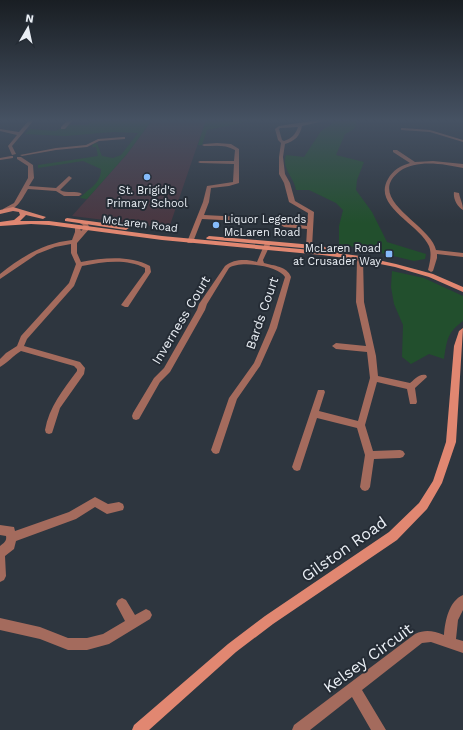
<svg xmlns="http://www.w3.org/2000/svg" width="463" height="730" font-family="'Work Sans',sans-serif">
  <rect width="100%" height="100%" fill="#2e363f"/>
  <path fill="#493741" d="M152,120H206L169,228L72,216L127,154Z"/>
  <path fill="#224f2d" d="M92,120H152L127,154L87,199L80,198C89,188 101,184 101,169L83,161L38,168V165L98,156L96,147H92L93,144L97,143L102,156L113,158L121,155L138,133L113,132L65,136L25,134L30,129L56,131L59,129H65L69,125H88Z
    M206,120H257L207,130L202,145H198Z
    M357,120L354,129L345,134L336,155L364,162L357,180L356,190L372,212L387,242L426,254L425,259L414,261L356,247L339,245V226L343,210L336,203L309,190H296C294,177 281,168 286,155L304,157L321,131L332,124V121Z
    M392,271L424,278L463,296V321C447,333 447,340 444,359L429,354L411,364L402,357L403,325L394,304L391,287Z"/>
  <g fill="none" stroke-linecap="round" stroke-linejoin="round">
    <path fill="#a46b5d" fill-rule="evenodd" d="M29,120H34L12,146L16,154L12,155L8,146L17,135L0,131V129L19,132Z
      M68,120H73L65,129H61V127Z
      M317,120H328L302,126C300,136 295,141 285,144L283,157L285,174L290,183L295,201L314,212L312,247L309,249L306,247L307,229L284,227L281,225L284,223L307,226L308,213L289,202L284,183L279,174V157L281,143L278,140L275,129L279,126ZM298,127C296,134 291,139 284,141L282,140L279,129L280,128Z
      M403,128L430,130L463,140V142L430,132L401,130V128Z
      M123,137H125V139L99,141L87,147L56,150L22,156L20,155L56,148L86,145L98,139Z
      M217,143L231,144L239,149V183L229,186L211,188L209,202L204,215L242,217L245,219L242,221L202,219L193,242L192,243H188L187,242L203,202L207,186L233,182L234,164L200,163L198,162L200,161H234L235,150C225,144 214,146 204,146L202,145L204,144Z
      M393,150H397L415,162L433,161L463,164V168C444,164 417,159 400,171C363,199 432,225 436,250L463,253V257L437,254V258L433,271L431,272L428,270C430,262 432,254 429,246C419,224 372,206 388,179C393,170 400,166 410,163L393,152Z
      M11,156H13V158L0,160V158Z
      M17,157H21L33,165L34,178L29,186L56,188L69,176L72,178L60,190C67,194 76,190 82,194L79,196H64L56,191L28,189C22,199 16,212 3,211V209L14,203L28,178V166L17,159Z
      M454,192L459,193C460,199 463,203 463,210C457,206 453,199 454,192Z
      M81,220L87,223L90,228L77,243V253L81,262C104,258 129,255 150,266L151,272L128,307H125L121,305L145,272V268C126,258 102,262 82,266L74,286L27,339L24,346L80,362L85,368L84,374L60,408L53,430L52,433L49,434L46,433L45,430C49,407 63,390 77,371V369L74,366L21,351C14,355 6,364 0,367V359L6,353L17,346L21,336L69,283L76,264L71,253V244L55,247L37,254L0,279V274C21,257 44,243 72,240L75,232V226H79L81,231L84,228L83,225L78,222Z
      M268,241L271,243L263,260L264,263C274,266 287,266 291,277L277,328L260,366L237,399L219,453L216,454L213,453L211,450L229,398L254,363L269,328L285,277C279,266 240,260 229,268L207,304L205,310L170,372L160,382L139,419L136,420L133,419L132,416L133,413L154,378L164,368L197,310L199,304L225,266C234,259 246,259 257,262L265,243Z
      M360,257L363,259L364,302L376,356L378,376L410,383C414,380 419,373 426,375L427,377L415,388L417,402L416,404H410L407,389L377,382L365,425L373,451L400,450L403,451L405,454L403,457L400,458L374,459L370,487L368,490L365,491L362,490L360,487L365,455L357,428L317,418L300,470L297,471L294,470L292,467L318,390H324L325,392L319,411L358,421L370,378L367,352L336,349L332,346L336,343L366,346L356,302L357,259Z
      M95,497L108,504L119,502L123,504L124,507L123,510L107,514L95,507L76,519L16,541L14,549L5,556L6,576L4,580L0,582V546C4,543 7,541 6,536L0,535V525L14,527L15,531L69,512Z
      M463,595V610L458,620L456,639L463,641V653L431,642L422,643L362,690L386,730H371L352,697L310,730H292L294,725L415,634C426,629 433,631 444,635C445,621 449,601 463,595Z
      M122,598L126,600L135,615L146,609L150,611L152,615L150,619L109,644L87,650H68L40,639L0,630V618L40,627L68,638H87L103,634L125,621L116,604L118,600Z"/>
    <path fill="#e18771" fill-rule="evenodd" d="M13,207L46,217L43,219L26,215L20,221H49L162,236L322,251L360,256L396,264L433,274L463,287V292L429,277L395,267L360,260L322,255L162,240L49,225L31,224L0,226V222L14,220L20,215L19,212L13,211L0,214V210Z
      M67,218L126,226L129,228L126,230L65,221V219Z
      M209,236L302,244L341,249L344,251L341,253L302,248L207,239L206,238Z
      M463,328L456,442L442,483L427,509L397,540L273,624L236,652L149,730H132L134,725L228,644L265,616L389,532L419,503L433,481L446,442L454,346L459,331Z"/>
  </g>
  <linearGradient id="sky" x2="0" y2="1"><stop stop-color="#191e23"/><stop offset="0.54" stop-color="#465263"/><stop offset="1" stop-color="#465263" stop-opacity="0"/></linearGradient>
  <rect width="463" height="223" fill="url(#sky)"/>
  <g fill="#85bbfb" stroke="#252c35" stroke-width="1.5">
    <circle cx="147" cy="177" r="4"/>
    <circle cx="216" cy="225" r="4"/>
    <rect x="385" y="250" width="8" height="8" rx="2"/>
  </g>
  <g text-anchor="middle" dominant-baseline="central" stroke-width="4" stroke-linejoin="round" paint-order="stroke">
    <g font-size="11" fill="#eaeff5" stroke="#252c35">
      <text x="147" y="190">St. Brigid's<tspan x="147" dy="13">Primary School</tspan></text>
      <text x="224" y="219" text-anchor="start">Liquor Legends<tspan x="224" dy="13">McLaren Road</tspan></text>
      <text x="381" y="248" text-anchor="end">McLaren Road<tspan x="381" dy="13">at Crusader Way</tspan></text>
    </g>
    <g font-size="11" fill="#eaeff5" stroke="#252c35">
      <text transform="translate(140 224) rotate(7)">McLaren Road</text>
    </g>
    <g font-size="13" fill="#eaeff5" stroke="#252c35">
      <text transform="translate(262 313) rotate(-71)">Bards Court</text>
      <text transform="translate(181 320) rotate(-59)">Inverness Court</text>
    </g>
    <g font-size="16" fill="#eaeff5" stroke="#252c35">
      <text transform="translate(344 549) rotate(-35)">Gilston Road</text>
      <text transform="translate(368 658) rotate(-36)">Kelsey Circuit</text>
    </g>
  </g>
  <g transform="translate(28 28) rotate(9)" stroke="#252c35" stroke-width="3" paint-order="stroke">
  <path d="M0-3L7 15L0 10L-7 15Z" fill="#eaeff5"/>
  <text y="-6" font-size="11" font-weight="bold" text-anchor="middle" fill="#eaeff5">N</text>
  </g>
</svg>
